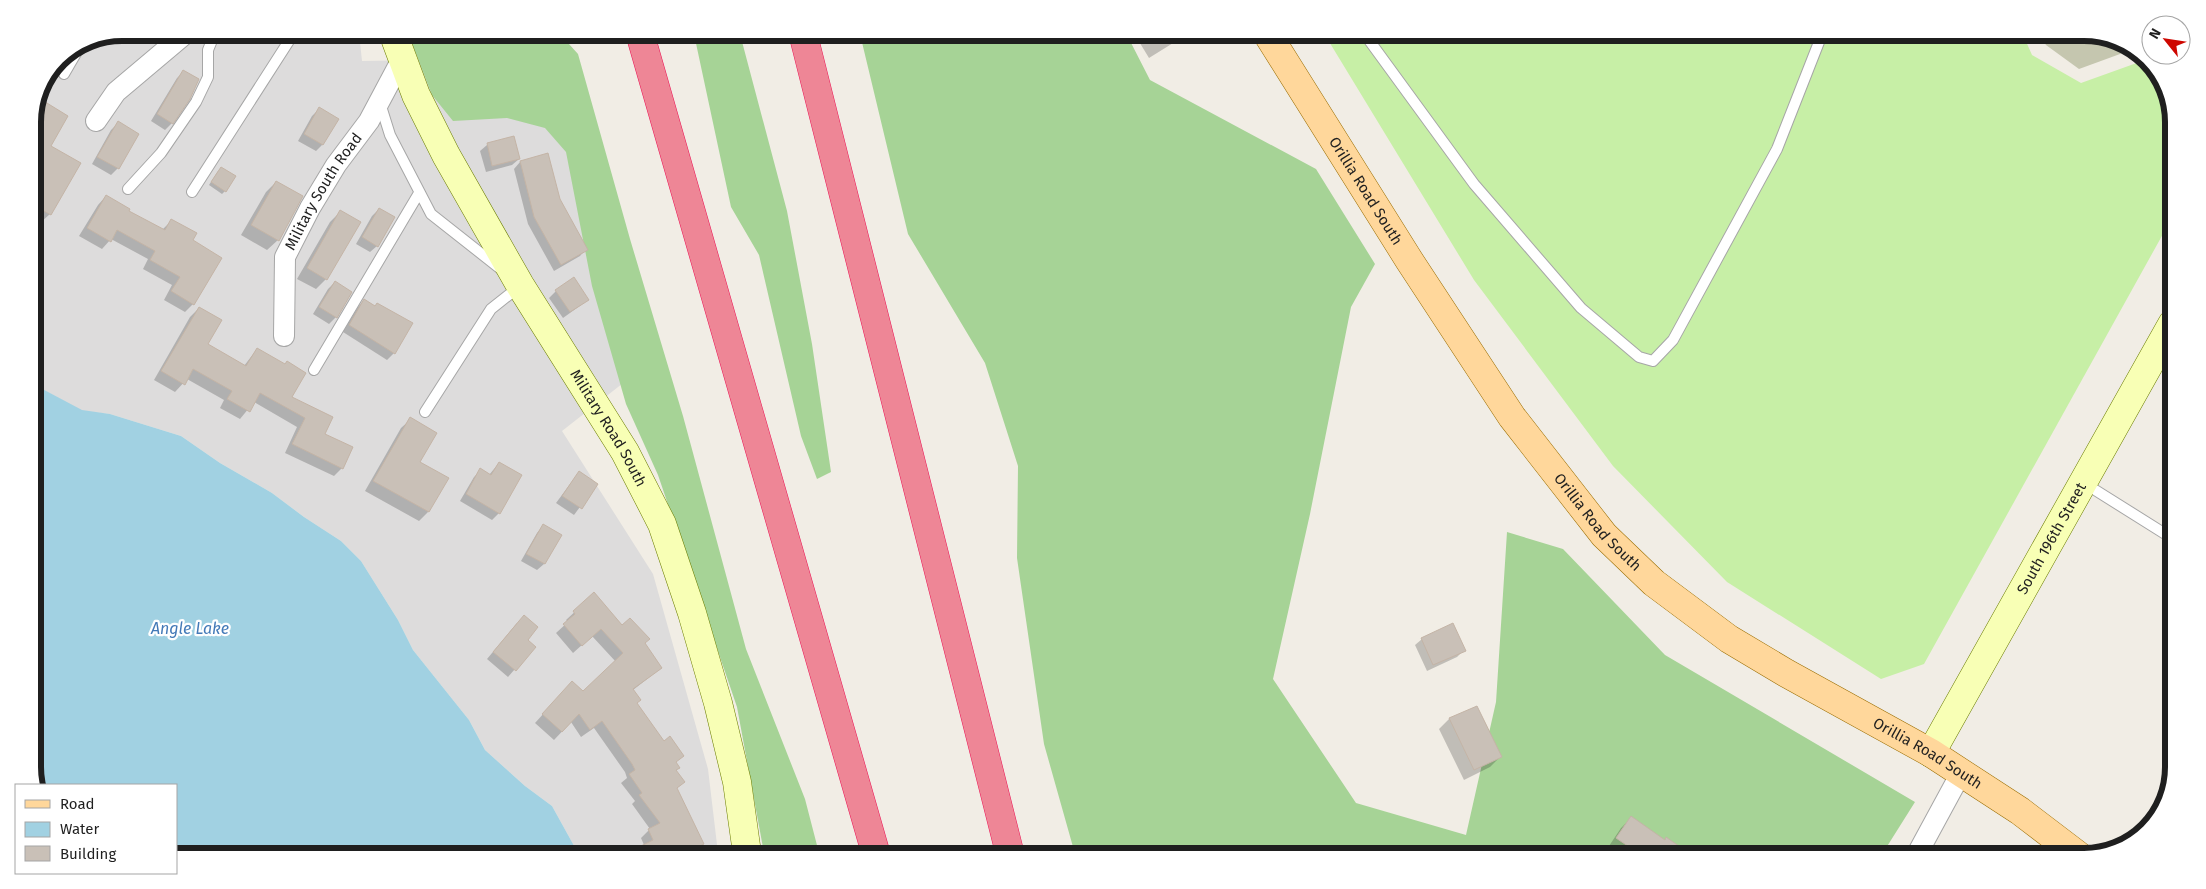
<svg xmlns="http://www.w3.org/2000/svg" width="2206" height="889" font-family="'Fira Sans',sans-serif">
  <rect width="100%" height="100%" fill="#f1ede5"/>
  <path fill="#dddcdc" d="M122,33H359L362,61L556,58L655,358L562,431L653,574L708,769L718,853H578L552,806L525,786L485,750L469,720L413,650L398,620L361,561L341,541L304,517L272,493L220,463L181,436L110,414L82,411L33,384V116L59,58L88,39Z"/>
  <path fill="#c5c6af" d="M2041,37H2113L2131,50L2079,69L2046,45Z"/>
  <path fill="#c7efa6" d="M1325,35L2024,37L2032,55L2081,83L2145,60L2155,67L2173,116V216L1924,664L1881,679L1727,582L1613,466L1474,280Z"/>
  <path fill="#a6d396" d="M408,33L560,34L578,54L630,239L683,416L746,649L805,799L819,853H764L737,707L658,475L626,404L592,286L566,152L545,128L507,118L453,121L432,95Z
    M694,34H740L787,211L812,344L831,472L817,479L801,436L759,255L731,207Z
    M860,34L1127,35L1150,80L1316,169L1375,264L1351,307L1310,514L1273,679L1356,803L1466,835L1496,702L1507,532L1563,549L1665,655L1915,802L1881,856L1075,854L1044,744L1017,558L1018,466L985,363L908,234Z"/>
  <path fill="#a1d1e2" d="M33,384L82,410L110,414L181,436L220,463L272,493L304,517L341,541L361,561L398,620L413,650L469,720L485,750L525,786L552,806L578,853L176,852V785H37L33,773Z"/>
  <path fill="#0003" d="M1135,35H1186L1149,58Z
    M184,71L172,123L165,130L151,121L177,78Z
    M42,102L49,147L50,214L41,222L33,217V116Z
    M319,109L337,119L322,145L316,151L298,141L312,116Z
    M118,123V168L111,175L92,164L111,130Z
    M513,137L519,159L512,165L486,172L480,151L487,145Z
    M520,162L558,199L586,249L580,256L554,271L528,224L514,169Z
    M218,171L225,191L222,194L209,185Z
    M276,182L278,240L267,250L241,235L266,192Z
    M106,196L127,211L162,230L172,220L192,241L193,304L185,312L164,300L172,285L143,269L148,259L111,239L102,249L79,236L98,205Z
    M379,209L377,246L370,252L356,244L372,216Z
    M341,211L326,279L316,289L297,279L330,222Z
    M335,282L336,317L329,324L313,314L328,289Z
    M556,291L588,300L563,318L549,298Z
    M364,300L375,307L394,353L387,360L343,332L358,307Z
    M199,308L207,344L244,366L257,349L290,397L324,434L342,468L334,476L285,453L297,427L254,402L240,419L220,408L224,400L187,379L175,392L154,380L190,317Z
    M411,419L419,462L447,479L428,512L419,521L365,491L401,428Z
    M499,463V513L492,520L460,501L474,477L481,470L489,475Z
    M579,472L597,484L574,515L556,503Z
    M543,526L560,536L544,564L537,570L521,561L537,533Z
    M594,594L622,626L643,643L661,668L633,690L636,703L675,763V770L683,782L676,789L702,843L696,850V853H635L644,845L641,838L650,829L632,804L635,801L621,783L627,778L625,772L594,728L581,737L571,722L554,740L535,723L564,691L584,692L616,662L592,636L573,653L556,633L568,622L566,620Z
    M517,623L526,640L534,647L508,677L487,659Z
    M1422,639L1464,650L1457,657L1427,671L1415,645Z
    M1476,707L1500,757L1490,767L1464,780L1439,729L1449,719Z
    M1631,818L1673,855H1616L1607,849L1621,828Z"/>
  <path fill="#c9c0b7" stroke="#c4b4a6" d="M183,70L199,79L190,99L173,124L157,114Z
    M42,100L68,116L51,146L81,163L51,215L33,205V116Z
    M319,107L339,119L323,145L304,134Z
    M118,121L139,134L119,169L97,157Z
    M514,136L520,159L492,166L487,143Z
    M548,153L560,199L588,250L561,265L534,217L520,161Z
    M221,167L236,176L226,192L211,182Z
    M276,181L303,196L279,241L251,225Z
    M106,195L130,209L129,211L165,230L171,219L197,233L193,240L222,258L194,305L171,291L180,277L150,260L155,251L117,230L111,242L87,228Z
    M379,208L395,217L378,247L362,237Z
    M340,210L361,222L327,280L307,268Z
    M574,277L589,300L570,312L555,290Z
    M335,281L352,292L337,318L319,307Z
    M364,299L375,306L377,303L413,323L395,354L349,325Z
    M199,307L222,320L208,344L246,366L257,348L285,364L287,361L306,373L292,397L333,417L325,434L353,447L343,469L292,444L305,418L260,393L250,412L227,399L232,391L193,369L185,385L161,371Z
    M410,417L437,433L420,462L449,478L429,512L373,481Z
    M499,462L522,475L500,514L466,494L480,468L491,475Z
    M579,471L598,484L582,509L562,496Z
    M543,524L562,535L545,564L526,554Z
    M594,592L622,625L630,618L650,639L645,643L662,668L633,689L641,700L637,703L664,741L670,736L684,756L676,762L680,768L676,770L685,782L677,788L704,844L685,853H676L673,847L660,853H627L653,840L648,829L660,823L639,795L642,793L629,774L635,770L632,764L602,721L590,730L579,714L562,732L542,714L572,681L583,691L623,653L601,629L582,646L563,624L575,614L573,611Z
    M524,615L538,627L528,640L536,647L516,671L493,652Z
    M1453,623L1466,651L1433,665L1421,638Z
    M1477,706L1502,757L1474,770L1449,718Z
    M1631,816L1665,840L1666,837L1693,856L1641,855L1616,838Z"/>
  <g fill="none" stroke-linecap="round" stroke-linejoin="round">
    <defs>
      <path id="service" d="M1366,36L1474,184L1581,308L1639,357L1653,361L1673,340L1777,149L1821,37
        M64,74L82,43
        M380,103L390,135L431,214L502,270
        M128,189L161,153L196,102L208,77V50L215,33
        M192,192L294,33
        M314,370L419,193
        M425,412L491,309L520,286
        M2084,483L2170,537"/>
      <g id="minor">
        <path d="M96,121L116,92L186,33"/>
        <path id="s1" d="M284,336L285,257L310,208L336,165L369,121L402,59"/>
        <path d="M1916,856L1961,773"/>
      </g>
      <g id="secondary">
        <path id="s2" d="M393,33L416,95L446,155L520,285L625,452L662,524L692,613L718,703L737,782L747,853"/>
        <path id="s3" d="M1931,753L2172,324"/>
      </g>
      <g id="primary">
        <path id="s4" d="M1268,35L1409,260L1512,417L1604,535L1654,583L1729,639L1786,673L1931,753L2020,811L2079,856"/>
      </g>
      <path id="motorway" d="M640,34L876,854
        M803,34L1010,854"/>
    </defs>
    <use href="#service" stroke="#a6a6a6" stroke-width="12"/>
    <use href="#minor" stroke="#a6a6a6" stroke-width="22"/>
    <use href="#secondary" stroke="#6a7c00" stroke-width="29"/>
    <use href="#primary" stroke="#9a6d00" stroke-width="29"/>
    <use href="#motorway" stroke="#ea1757" stroke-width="29"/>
    <use href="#service" stroke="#fff" stroke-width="10"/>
    <use href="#minor" stroke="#fff" stroke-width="20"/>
    <use href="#secondary" stroke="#f8ffb5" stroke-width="28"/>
    <use href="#primary" stroke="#ffd79b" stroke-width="28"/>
    <use href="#motorway" stroke="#ee8696" stroke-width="28"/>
  </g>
  <g text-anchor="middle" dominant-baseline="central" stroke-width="4.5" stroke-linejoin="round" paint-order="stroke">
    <g font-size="15" fill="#1f1f1f" stroke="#fff">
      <text stroke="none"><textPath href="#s4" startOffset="184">Orillia Road South</textPath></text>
      <text stroke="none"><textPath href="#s1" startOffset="155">Military South Road</textPath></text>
      <text stroke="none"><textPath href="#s2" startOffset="451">Military Road South</textPath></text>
      <text stroke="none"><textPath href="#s4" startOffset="589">Orillia Road South</textPath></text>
      <text stroke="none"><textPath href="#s3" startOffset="246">South 196th Street</textPath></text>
      <text stroke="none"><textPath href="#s4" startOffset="995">Orillia Road South</textPath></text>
    </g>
    <g font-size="16" font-style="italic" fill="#4379b7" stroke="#fff">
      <text x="190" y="628">Angle Lake</text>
    </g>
  </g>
  <path d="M0 0H2206V889H0ZM122 41H2084A81 81 0 0 1 2165 122V767A81 81 0 0 1 2084 848H122A81 81 0 0 1 41 767V122A81 81 0 0 1 122 41Z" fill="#fff" fill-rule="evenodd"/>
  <path fill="none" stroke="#1f1f1f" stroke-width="6" d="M122 41H2084A81 81 0 0 1 2165 122V767A81 81 0 0 1 2084 848H122A81 81 0 0 1 41 767V122A81 81 0 0 1 122 41Z"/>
  <rect x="15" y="784" width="162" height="90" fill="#ffffff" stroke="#a5a5a5"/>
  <rect x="25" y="800" width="25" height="8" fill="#ffd79b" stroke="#a5a5a5"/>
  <text x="60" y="809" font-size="15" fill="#1f1f1f">Road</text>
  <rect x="25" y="822" width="25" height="15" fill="#a1d1e2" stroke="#a5a5a5"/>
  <text x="60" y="834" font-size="15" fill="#1f1f1f">Water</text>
  <rect x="25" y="846" width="25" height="15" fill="#c9c0b7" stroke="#a5a5a5"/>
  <text x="60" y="859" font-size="15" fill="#1f1f1f">Building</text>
  <g transform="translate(2166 40) rotate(300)"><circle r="24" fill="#ffffff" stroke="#a5a5a5"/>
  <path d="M0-4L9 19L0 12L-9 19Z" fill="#ce0700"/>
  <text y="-8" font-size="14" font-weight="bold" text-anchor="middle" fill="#1f1f1f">N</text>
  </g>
</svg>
